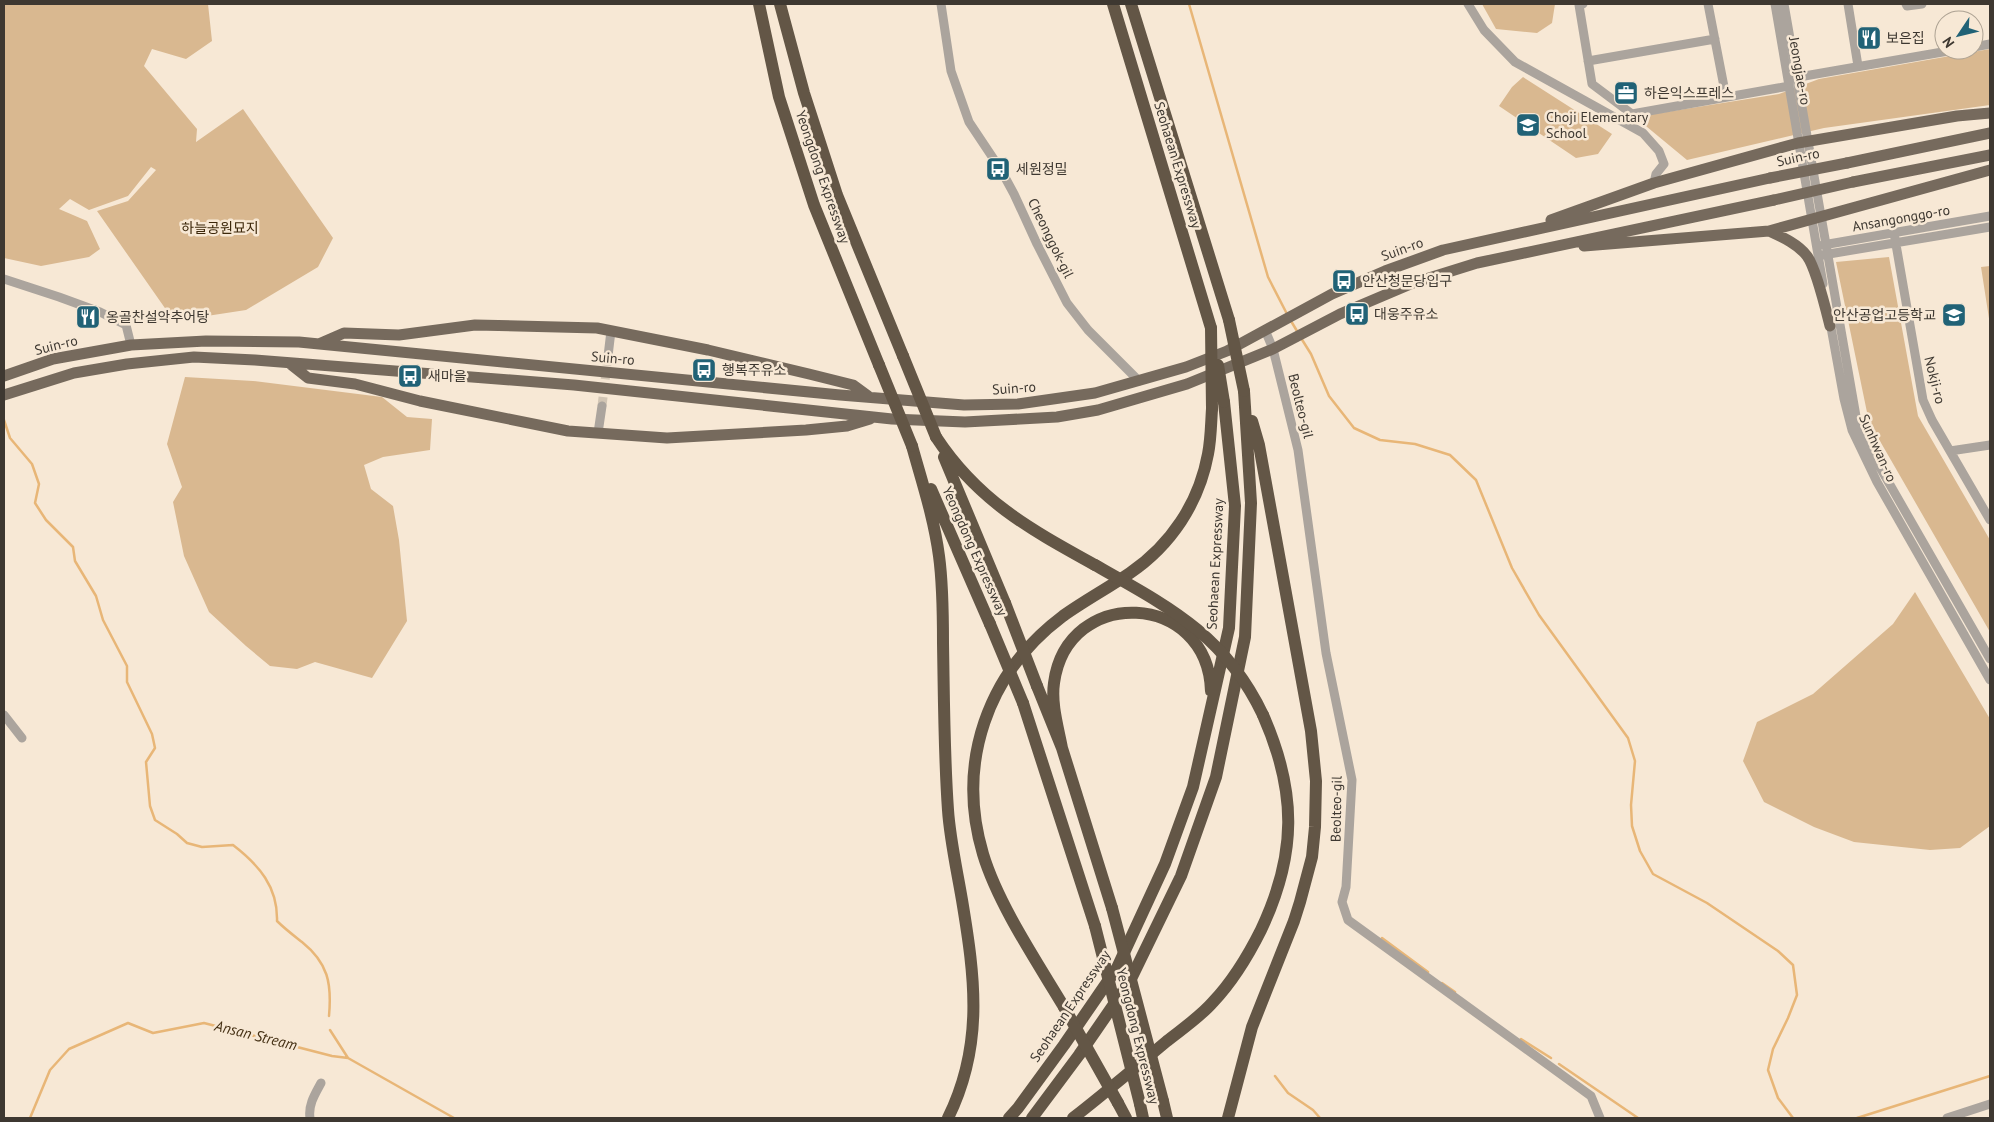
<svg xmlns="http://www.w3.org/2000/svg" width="1994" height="1122" font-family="'PT Sans','Noto Sans KR',sans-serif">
  <rect width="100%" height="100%" fill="#f7e8d5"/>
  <path fill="#d9b890" d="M4,4H208L212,41L186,59L152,49L144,66L197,129L196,142L243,109L333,238L318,267L246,310L174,321L97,211L128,201L156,170L151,167L128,196L89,210L70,199L59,209L87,221L100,249L89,257L41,266L4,258Z
    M1482,4H1555L1552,23L1537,33L1496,29Z
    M1990,49V105L1824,128L1687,160L1635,117L1779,94L1819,79Z
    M1523,77L1612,134L1598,154L1576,158L1499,106L1512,87Z
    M1889,257L1918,416L1990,540V632L1869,422L1836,262Z
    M1990,266V325L1981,267Z
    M185,377L253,381L382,397L407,417L432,419L430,450L383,457L364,465L371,489L393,506L399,540L407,621L372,678L315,662L297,669L270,666L246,646L209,612L184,556L173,502L182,487L167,444Z
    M1915,592L1990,719V826L1960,848L1930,850L1854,842L1814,827L1764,802L1743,761L1757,722L1813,694L1893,624Z"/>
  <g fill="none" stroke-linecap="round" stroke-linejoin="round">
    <path stroke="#e8b677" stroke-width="2.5" d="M1189,4L1268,277L1287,314
      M1291,321L1297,331
      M1301,338L1311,354L1329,396L1354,428L1380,440L1415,444L1450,455L1476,480L1512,568L1539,615L1628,738L1635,761L1631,805L1632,826L1640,851L1653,874L1707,903L1778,951L1793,965L1797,995L1788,1018L1773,1049L1768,1070L1778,1098L1793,1118
      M4,420L10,438L32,464L39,484L35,503L46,520L73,547L75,561L96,596L103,620L127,666V682L152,734L155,748L146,762L150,806L155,820L177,834L187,843L202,847L233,845C259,865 278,887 277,921C285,929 293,935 302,942C328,963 332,983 329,1016
      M1382,938L1428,972
      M1442,983L1455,992
      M330,1030L348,1058
      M1521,1039L1551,1058
      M1559,1064L1638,1118
      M1275,1076L1288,1093L1313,1110L1320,1118
      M30,1118L50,1070L69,1049L128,1023L153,1033L204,1023L332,1056L348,1058L454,1118
      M1857,1118L1990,1076"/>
    <path stroke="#d2c5b4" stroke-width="9" stroke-dasharray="9 4.5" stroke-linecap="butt" d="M602,406L608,356"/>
    <path stroke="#aba49d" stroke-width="9" d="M941,4L951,71L969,122L1001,170L1014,194L1037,244L1067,303L1088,330L1139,381
      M1468,4L1484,30L1515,62L1643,133L1659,151L1664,164L1656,174L1654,183
      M1583,4L1579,5L1592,84L1632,114
      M1708,4L1726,97
      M1775,4L1823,284
      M1784,4L1857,422L1866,443L1990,659
      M1848,4L1858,66
      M1906,4L1907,6L1922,4
      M1974,47L1990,44
      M1588,61L1715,39
      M1793,78L1954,50
      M1622,121L1632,114L1789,86
      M1894,233L1923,400L1932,420L1990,520
      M1823,245L1990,216
      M1823,255L1990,227
      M4,279L59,297L100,312L126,325L131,345
      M1830,322L1844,399L1852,430L1877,482L1990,680
      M1265,330L1273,349L1298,450L1326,653L1352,780L1346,887L1342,902L1348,920L1591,1096L1600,1118
      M608,356L611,331
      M598,433L602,406
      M1950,451L1990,445
      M4,715L22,738
      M310,1118C308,1105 315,1094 321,1083
      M1947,1118L1990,1104"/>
    <path stroke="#766a5d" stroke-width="11" d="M1847,163L1990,133
      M1853,182L1990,155
      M1551,220L1654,183L1798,143L1957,116L1990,113
      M1769,231C1782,237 1798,244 1807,256C1816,268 1826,310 1830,326
      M1584,246L1769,231L1990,170
      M321,343L344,333L399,335L475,325L597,328L708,350L809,374L853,385L868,396
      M289,363L308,378L355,384L420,401L568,431L667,438L806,430L847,426L870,419
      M4,376L53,359L131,345L206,341L299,342L840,395L964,405L1018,404L1095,393L1186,367L1227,351L1332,294L1385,271L1443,250L1770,178
      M4,395L74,373L127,364L194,357L255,360L574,385L892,419L965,422L1057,417L1098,410L1187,384L1273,349L1340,314L1413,283L1477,263L1774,200"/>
    <path stroke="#635646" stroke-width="12" d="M759,4L779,97L814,205L879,365
      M780,4L804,93L837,195L903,356
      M1113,4L1211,328
      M1131,4L1229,320
      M936,437C978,501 1030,529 1095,565
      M912,446C922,482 934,518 939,556C943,585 943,614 943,643C944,699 944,754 948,810C950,840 957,870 962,900C975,978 984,1045 948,1118
      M944,457L1005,603
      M931,489L990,624
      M1037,686L1062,748L1112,908
      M1023,703L1095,926
      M1062,748C1058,727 1051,704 1054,683C1067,585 1208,591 1211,691
      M1064,1007C1037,962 998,904 983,854C956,763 987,673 1063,616C1084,601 1108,588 1130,573C1171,545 1199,503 1208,454C1211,439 1211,423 1212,409
      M1163,1101L1167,1118
      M1118,1103L1126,1118
      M1140,1104L1143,1118
      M1009,1118L1018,1108L1064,1045L1117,968L1165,864L1193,787L1229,628L1235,506L1224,402
      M1032,1118L1079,1055L1130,981L1181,876L1216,777L1245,637L1251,503L1244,391
      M1073,1118C1105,1093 1136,1067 1167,1041C1182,1029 1200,1017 1213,1002C1233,981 1248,956 1261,930C1297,854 1297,792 1263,715
      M1228,1118L1252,1027L1294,921L1300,902L1312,857L1315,827L1316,781L1311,731L1259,445L1252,421"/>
    <path stroke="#766a5d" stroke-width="11" d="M1770,178L1847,163
      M1774,200L1853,182"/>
    <path stroke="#635646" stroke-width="12" d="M1229,320L1244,391
      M1211,328L1212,409
      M903,356L936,437
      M879,365L912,446
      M1218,365L1224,402
      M1095,565C1169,607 1225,635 1263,715
      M1005,603L1037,686
      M990,624L1023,703
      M1112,908L1163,1101
      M1095,926L1140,1104
      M1064,1007L1118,1103"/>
  </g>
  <defs>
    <symbol id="restaurant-square" viewBox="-11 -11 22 22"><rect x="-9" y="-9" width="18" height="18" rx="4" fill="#216276" stroke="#f7e8d5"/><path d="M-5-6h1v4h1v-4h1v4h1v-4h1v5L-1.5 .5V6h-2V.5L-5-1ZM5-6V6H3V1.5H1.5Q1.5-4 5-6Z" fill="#fff"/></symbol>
    <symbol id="office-square" viewBox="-11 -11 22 22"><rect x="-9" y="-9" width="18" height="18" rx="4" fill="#216276" stroke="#f7e8d5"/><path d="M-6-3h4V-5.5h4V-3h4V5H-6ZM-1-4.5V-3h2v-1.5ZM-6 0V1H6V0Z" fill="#fff"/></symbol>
    <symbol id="school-square" viewBox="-11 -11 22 22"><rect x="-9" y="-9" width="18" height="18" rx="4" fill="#216276" stroke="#f7e8d5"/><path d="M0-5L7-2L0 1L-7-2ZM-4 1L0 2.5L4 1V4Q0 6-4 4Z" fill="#fff"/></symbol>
    <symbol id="bus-square" viewBox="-11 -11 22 22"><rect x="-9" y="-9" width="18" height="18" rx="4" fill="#216276" stroke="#f7e8d5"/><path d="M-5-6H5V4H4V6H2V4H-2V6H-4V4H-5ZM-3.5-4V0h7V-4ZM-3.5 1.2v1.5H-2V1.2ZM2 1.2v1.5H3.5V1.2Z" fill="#fff"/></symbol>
  </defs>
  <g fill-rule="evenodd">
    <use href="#restaurant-square" x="1855" y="24" width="28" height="28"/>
    <use href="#office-square" x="1612" y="79" width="28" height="28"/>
    <use href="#school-square" x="1514" y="111" width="28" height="28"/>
    <use href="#bus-square" x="984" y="155" width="28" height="28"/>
    <use href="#bus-square" x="1330" y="267" width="28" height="28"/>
    <use href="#bus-square" x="1343" y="300" width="28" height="28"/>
    <use href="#school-square" x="1940" y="301" width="28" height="28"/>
    <use href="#restaurant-square" x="74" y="303" width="28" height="28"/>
    <use href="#bus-square" x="690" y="356" width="28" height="28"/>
    <use href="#bus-square" x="396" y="362" width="28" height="28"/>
  </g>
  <g text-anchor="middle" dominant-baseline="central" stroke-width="5" stroke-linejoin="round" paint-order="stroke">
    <g font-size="14" fill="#3e3831" stroke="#f7e8d5" text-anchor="start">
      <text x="1886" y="38">보은집</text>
      <text x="1644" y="93">하은익스프레스</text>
      <text x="1546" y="117">Choji Elementary<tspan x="1546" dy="16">School</tspan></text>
      <text x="1016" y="169">세원정밀</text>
      <text x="1362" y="281">안산청문당입구</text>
      <text x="1374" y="314">대웅주유소</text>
      <text x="1936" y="315" text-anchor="end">안산공업고등학교</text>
      <text x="106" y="317">옹골찬설악추어탕</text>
      <text x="722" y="370">행복주유소</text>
      <text x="428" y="376">새마을</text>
    </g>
    <g font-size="14" fill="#3e3831" stroke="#f7e8d5">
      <text transform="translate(1800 71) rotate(80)">Jeongjae-ro</text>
      <text transform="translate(1798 157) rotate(-12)">Suin-ro</text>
      <text transform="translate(1178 165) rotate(73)">Seohaean Expressway</text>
      <text transform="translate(823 177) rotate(71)">Yeongdong Expressway</text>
      <text transform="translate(1901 218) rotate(-10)">Ansangonggo-ro</text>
      <text transform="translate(1051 238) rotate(64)">Cheonggok-gil</text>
      <text transform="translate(1402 249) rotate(-20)">Suin-ro</text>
      <text transform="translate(56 345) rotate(-14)">Suin-ro</text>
      <text transform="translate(613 358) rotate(5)">Suin-ro</text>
      <text transform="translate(1935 380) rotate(76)">Nokji-ro</text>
      <text transform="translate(1014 388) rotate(-4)">Suin-ro</text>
      <text transform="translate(1301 406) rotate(76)">Beolteo-gil</text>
      <text transform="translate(1878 448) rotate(66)">Sunhwan-ro</text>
      <text transform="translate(975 551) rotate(66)">Yeongdong Expressway</text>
      <text transform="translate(1215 564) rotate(-87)">Seohaean Expressway</text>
      <text transform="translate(1336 809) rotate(-89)">Beolteo-gil</text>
      <text transform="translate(1070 1006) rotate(-56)">Seohaean Expressway</text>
      <text transform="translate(1138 1036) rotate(76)">Yeongdong Expressway</text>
    </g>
    <g font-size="14" fill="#3c270a" stroke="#f7e8d5">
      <text x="220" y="228">하늘공원묘지</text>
    </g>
    <g font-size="15" font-style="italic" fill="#432e12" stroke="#f7e8d5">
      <text transform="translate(256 1035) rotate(14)">Ansan Stream</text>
    </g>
  </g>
  <rect width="1994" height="1122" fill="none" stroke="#3e3831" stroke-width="10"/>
  <g transform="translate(1959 35) rotate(235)"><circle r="24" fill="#f7e8d5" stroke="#ada293"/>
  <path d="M0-4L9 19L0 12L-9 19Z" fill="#216276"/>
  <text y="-8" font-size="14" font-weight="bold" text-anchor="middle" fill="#3e3831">N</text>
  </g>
</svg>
